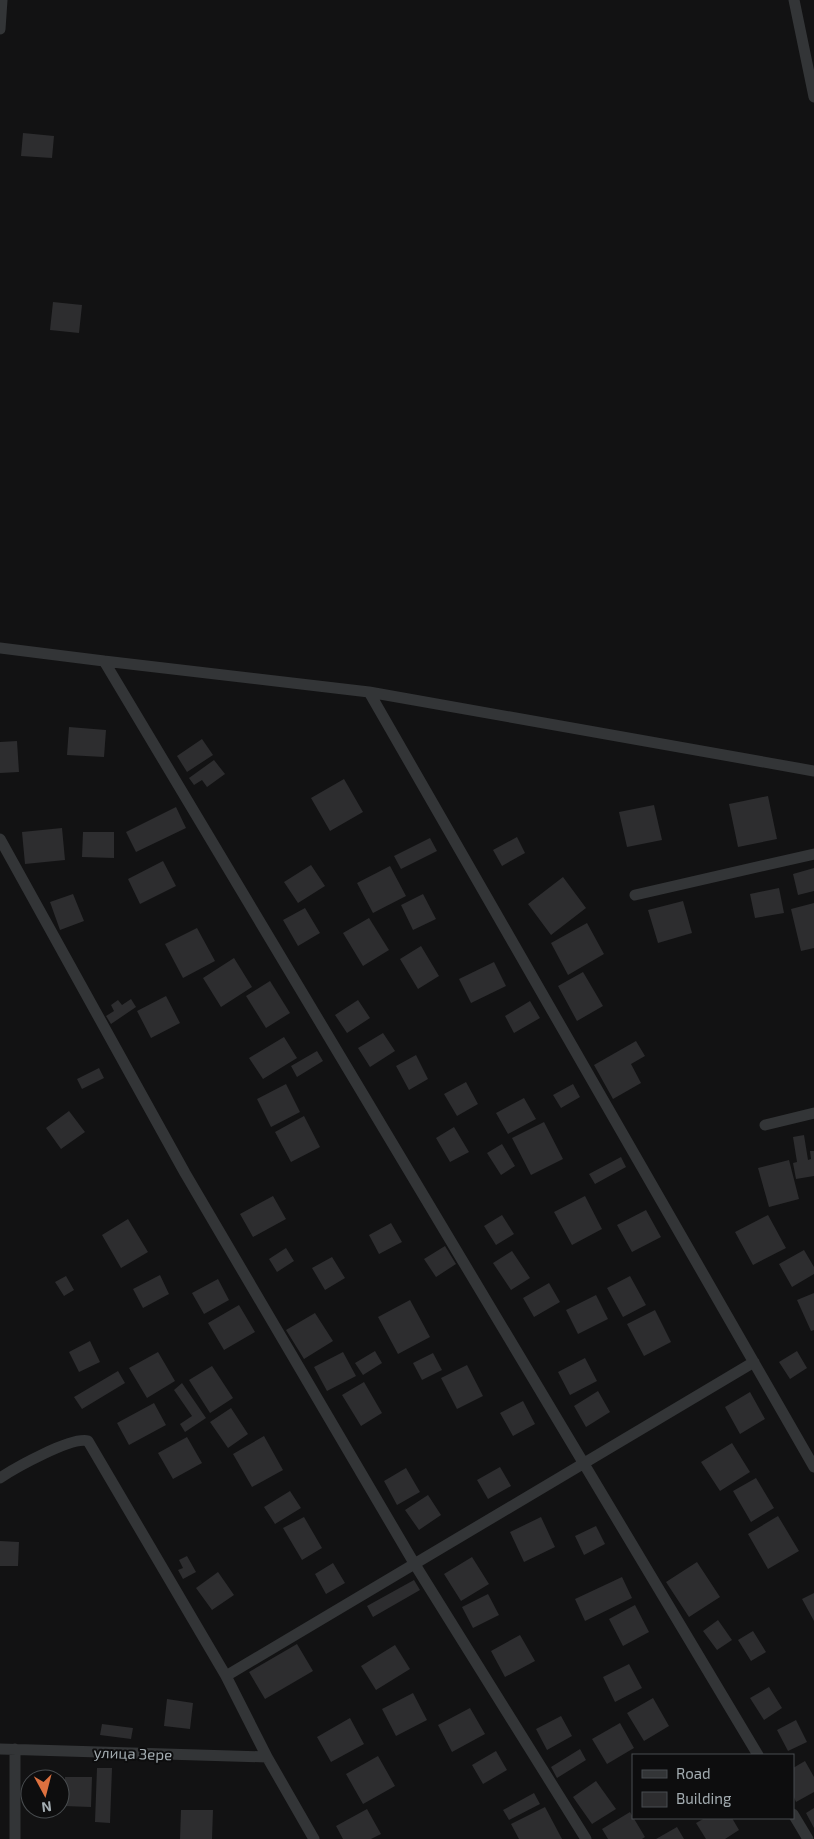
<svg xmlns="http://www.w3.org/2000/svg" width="814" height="1839" font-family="'Exo 2',sans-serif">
  <rect width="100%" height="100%" fill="#121213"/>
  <path fill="#2d2d2f" d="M23,133L54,136L52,158L21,156Z
    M53,302L82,305L79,333L50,330Z
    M69,727L106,730L104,757L67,755Z
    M202,739L213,755L187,772L177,756Z
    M17,741L19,772L0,773V742Z
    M214,760L225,774L207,787L202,780L194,785L189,778Z
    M344,779L363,812L330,831L311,798Z
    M768,796L777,839L738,847L729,804Z
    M654,805L662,840L627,847L619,812Z
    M176,807L186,828L136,852L126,832Z
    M62,828L65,860L25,864L22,832Z
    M83,832H114V858L82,857Z
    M517,837L525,853L502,866L493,850Z
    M430,838L437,851L401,869L394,856Z
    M163,861L176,886L140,904L128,879Z
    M311,865L325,886L298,903L284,882Z
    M390,866L406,896L373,913L357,883Z
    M814,868V891L798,895L793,874Z
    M563,877L586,908L551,935L528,904Z
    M779,888L784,913L755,918L750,894Z
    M73,894L84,921L60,930L50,902Z
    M423,894L436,919L413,930L401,905Z
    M683,901L692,933L658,943L648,910Z
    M814,903V948L801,951L791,909Z
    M305,908L320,933L298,946L283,920Z
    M369,918L389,950L363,966L343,933Z
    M587,923L604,954L568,975L551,943Z
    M197,928L215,961L183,978L165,944Z
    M421,946L439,976L418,989L400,959Z
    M234,958L252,987L221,1007L203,978Z
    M494,962L506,986L471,1003L459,979Z
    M583,972L603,1006L577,1021L558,986Z
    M270,981L290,1013L266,1028L246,996Z
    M166,996L180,1023L151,1038L137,1011Z
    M131,999L136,1007L111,1024L106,1016L114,1011L111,1005L118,1000L122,1005Z
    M358,1000L370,1018L347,1033L335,1015Z
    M530,1001L540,1018L514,1033L505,1016Z
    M383,1033L395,1051L370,1067L358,1048Z
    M284,1037L297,1058L263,1079L249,1058Z
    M636,1041L645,1056L631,1064L641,1083L613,1099L594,1065Z
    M317,1051L323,1061L297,1077L291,1066Z
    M416,1055L428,1079L409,1090L396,1066Z
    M99,1068L104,1078L82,1089L77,1079Z
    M466,1082L478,1104L457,1116L444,1094Z
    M286,1084L300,1112L271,1127L257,1099Z
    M573,1084L580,1097L561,1108L553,1095Z
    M524,1098L536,1119L508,1134L496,1113Z
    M69,1111L85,1132L61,1149L46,1128Z
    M304,1116L320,1147L291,1162L275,1132Z
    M544,1122L563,1159L531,1175L512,1138Z
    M454,1127L469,1152L450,1162L436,1138Z
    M804,1135L808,1160L811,1159L810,1151H814V1176L796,1179L793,1163L797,1162L793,1137Z
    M502,1144L515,1166L501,1175L487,1153Z
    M621,1157L626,1167L595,1184L589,1174Z
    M789,1160L799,1199L769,1207L758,1168Z
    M273,1196L286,1219L253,1237L240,1214Z
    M585,1196L602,1229L572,1245L554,1212Z
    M646,1210L661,1237L632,1252L617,1225Z
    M502,1215L514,1234L496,1245L484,1226Z
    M768,1215L786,1248L753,1265L735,1232Z
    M128,1219L148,1252L121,1268L102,1235Z
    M391,1223L402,1242L379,1254L369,1235Z
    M445,1246L456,1264L436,1277L424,1259Z
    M286,1248L294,1261L277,1272L269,1259Z
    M804,1250L814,1267V1274L792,1287L779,1264Z
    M512,1251L530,1278L511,1290L493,1263Z
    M332,1257L345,1278L325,1290L312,1268Z
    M160,1275L169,1294L143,1308L133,1289Z
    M66,1276L74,1290L64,1296L55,1282Z
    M630,1276L646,1305L623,1317L607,1288Z
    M218,1279L229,1300L204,1314L192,1293Z
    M549,1283L560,1302L534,1317L523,1298Z
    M814,1293V1330L811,1331L797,1300Z
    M596,1295L608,1319L578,1334L566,1310Z
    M410,1300L430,1337L398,1354L378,1317Z
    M239,1305L255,1332L224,1350L208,1323Z
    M655,1310L671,1342L644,1356L627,1324Z
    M315,1313L333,1341L304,1359L286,1330Z
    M90,1341L100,1362L79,1372L69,1352Z
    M375,1351L382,1363L363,1375L355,1363Z
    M797,1351L807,1368L790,1379L779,1362Z
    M158,1352L175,1381L147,1398L129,1368Z
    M343,1352L356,1376L327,1391L314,1367Z
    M433,1353L442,1370L422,1380L413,1363Z
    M585,1358L597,1381L570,1395L558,1372Z
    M467,1365L483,1396L457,1409L441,1378Z
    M212,1366L233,1398L210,1413L189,1380Z
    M118,1371L125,1383L82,1409L74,1397Z
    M364,1382L382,1413L361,1426L342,1395Z
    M182,1383L206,1418L185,1432L180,1424L192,1416L174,1390Z
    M598,1391L610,1412L586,1427L574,1406Z
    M750,1392L765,1419L740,1434L725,1407Z
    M523,1401L535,1424L513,1436L500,1413Z
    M154,1403L166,1425L129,1445L117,1423Z
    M231,1408L248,1434L228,1448L210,1422Z
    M264,1436L283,1470L252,1487L233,1454Z
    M187,1437L202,1463L173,1479L158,1453Z
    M732,1443L750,1472L720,1491L701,1462Z
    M500,1467L511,1486L488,1499L477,1480Z
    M406,1468L420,1492L397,1505L384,1481Z
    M756,1478L774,1508L751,1522L733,1491Z
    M290,1491L301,1508L275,1524L264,1507Z
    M428,1495L441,1515L419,1530L405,1510Z
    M778,1516L799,1551L768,1569L748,1534Z
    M304,1517L322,1548L302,1560L283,1528Z
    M541,1517L555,1547L524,1562L510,1532Z
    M596,1526L605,1544L584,1555L575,1536Z
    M0,1541L19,1542L18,1566H0Z
    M187,1556L196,1572L183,1579L178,1570L183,1568L179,1560Z
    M472,1557L489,1584L461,1601L444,1574Z
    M697,1562L720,1597L689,1617L666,1582Z
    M333,1563L345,1583L326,1594L315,1574Z
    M218,1572L234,1595L212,1610L196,1588Z
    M622,1577L632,1598L585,1621L575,1599Z
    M414,1580L420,1590L373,1617L367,1606Z
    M814,1593V1621L802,1599Z
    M488,1594L499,1615L473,1628L462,1607Z
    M635,1605L649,1632L623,1646L609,1619Z
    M718,1620L732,1640L717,1650L703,1631Z
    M753,1631L766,1652L751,1661L738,1640Z
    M520,1635L535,1661L505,1677L491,1651Z
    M297,1644L313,1671L265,1699L249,1672Z
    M395,1645L410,1669L376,1690L361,1666Z
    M629,1664L642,1688L615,1702L603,1677Z
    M769,1687L782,1708L764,1720L750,1698Z
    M413,1693L427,1720L396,1736L382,1709Z
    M653,1698L669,1726L644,1741L627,1713Z
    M167,1699L193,1703L190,1729L164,1726Z
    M470,1708L485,1734L452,1752L438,1725Z
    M561,1716L572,1736L547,1750L536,1729Z
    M350,1718L364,1744L331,1762L317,1737Z
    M796,1720L807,1742L788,1751L777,1730Z
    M620,1723L634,1748L607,1764L592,1739Z
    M102,1724L133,1728L131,1739L100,1735Z
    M580,1749L586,1760L557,1778L551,1767Z
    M496,1751L507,1770L483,1784L472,1765Z
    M378,1756L395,1786L363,1804L346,1774Z
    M805,1761L814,1777V1792L796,1802L793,1795V1768Z
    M97,1768H112L110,1823L95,1822Z
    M65,1777H92L91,1807L64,1806Z
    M596,1781L616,1809L592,1824L573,1797Z
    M534,1793L540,1804L509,1820L503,1810Z
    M545,1807L562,1839H519L511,1824Z
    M814,1808V1828L806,1813Z
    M367,1809L381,1834L371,1839H343L336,1826Z
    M181,1810H213L212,1839H180Z
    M630,1812L645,1837L642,1839H608L602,1829Z
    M705,1818H732L739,1830L725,1839H706L696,1823Z
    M677,1827L684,1839H656Z"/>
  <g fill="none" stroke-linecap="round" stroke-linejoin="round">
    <path stroke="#333537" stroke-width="11" d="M794,0L814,97
      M0,29L2,0
      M0,648L104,661L758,1755
      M104,661L369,692L814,771
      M369,692L814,1467
      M0,839L185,1173L414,1563L586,1839
      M635,895L814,854
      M765,1125L814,1113
      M0,1478C15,1468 72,1436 88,1441L226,1676L267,1757L314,1839
      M226,1676L754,1362
      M0,1749L267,1757
      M793,1814L808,1839
      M15,1839V1749"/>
  </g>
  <g text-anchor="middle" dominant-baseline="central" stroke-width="4" stroke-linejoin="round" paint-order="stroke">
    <g font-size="15" fill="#a4adb2" stroke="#0d0d0e">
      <text transform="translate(133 1753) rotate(2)">улица Зере</text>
    </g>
  </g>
  <rect x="632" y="1754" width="162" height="65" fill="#0d0d0e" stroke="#494d50"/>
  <rect x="642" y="1770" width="25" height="8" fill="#333537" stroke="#494d50"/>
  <text x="676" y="1779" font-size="15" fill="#a4adb2">Road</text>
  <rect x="642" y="1792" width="25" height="15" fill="#2d2d2f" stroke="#494d50"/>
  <text x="676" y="1804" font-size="15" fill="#a4adb2">Building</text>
  <g transform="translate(45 1794) rotate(173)"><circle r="24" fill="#0d0d0e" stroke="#494d50"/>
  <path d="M0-4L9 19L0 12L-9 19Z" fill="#de713f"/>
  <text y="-8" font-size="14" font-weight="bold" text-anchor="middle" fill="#a4adb2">N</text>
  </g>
</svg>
